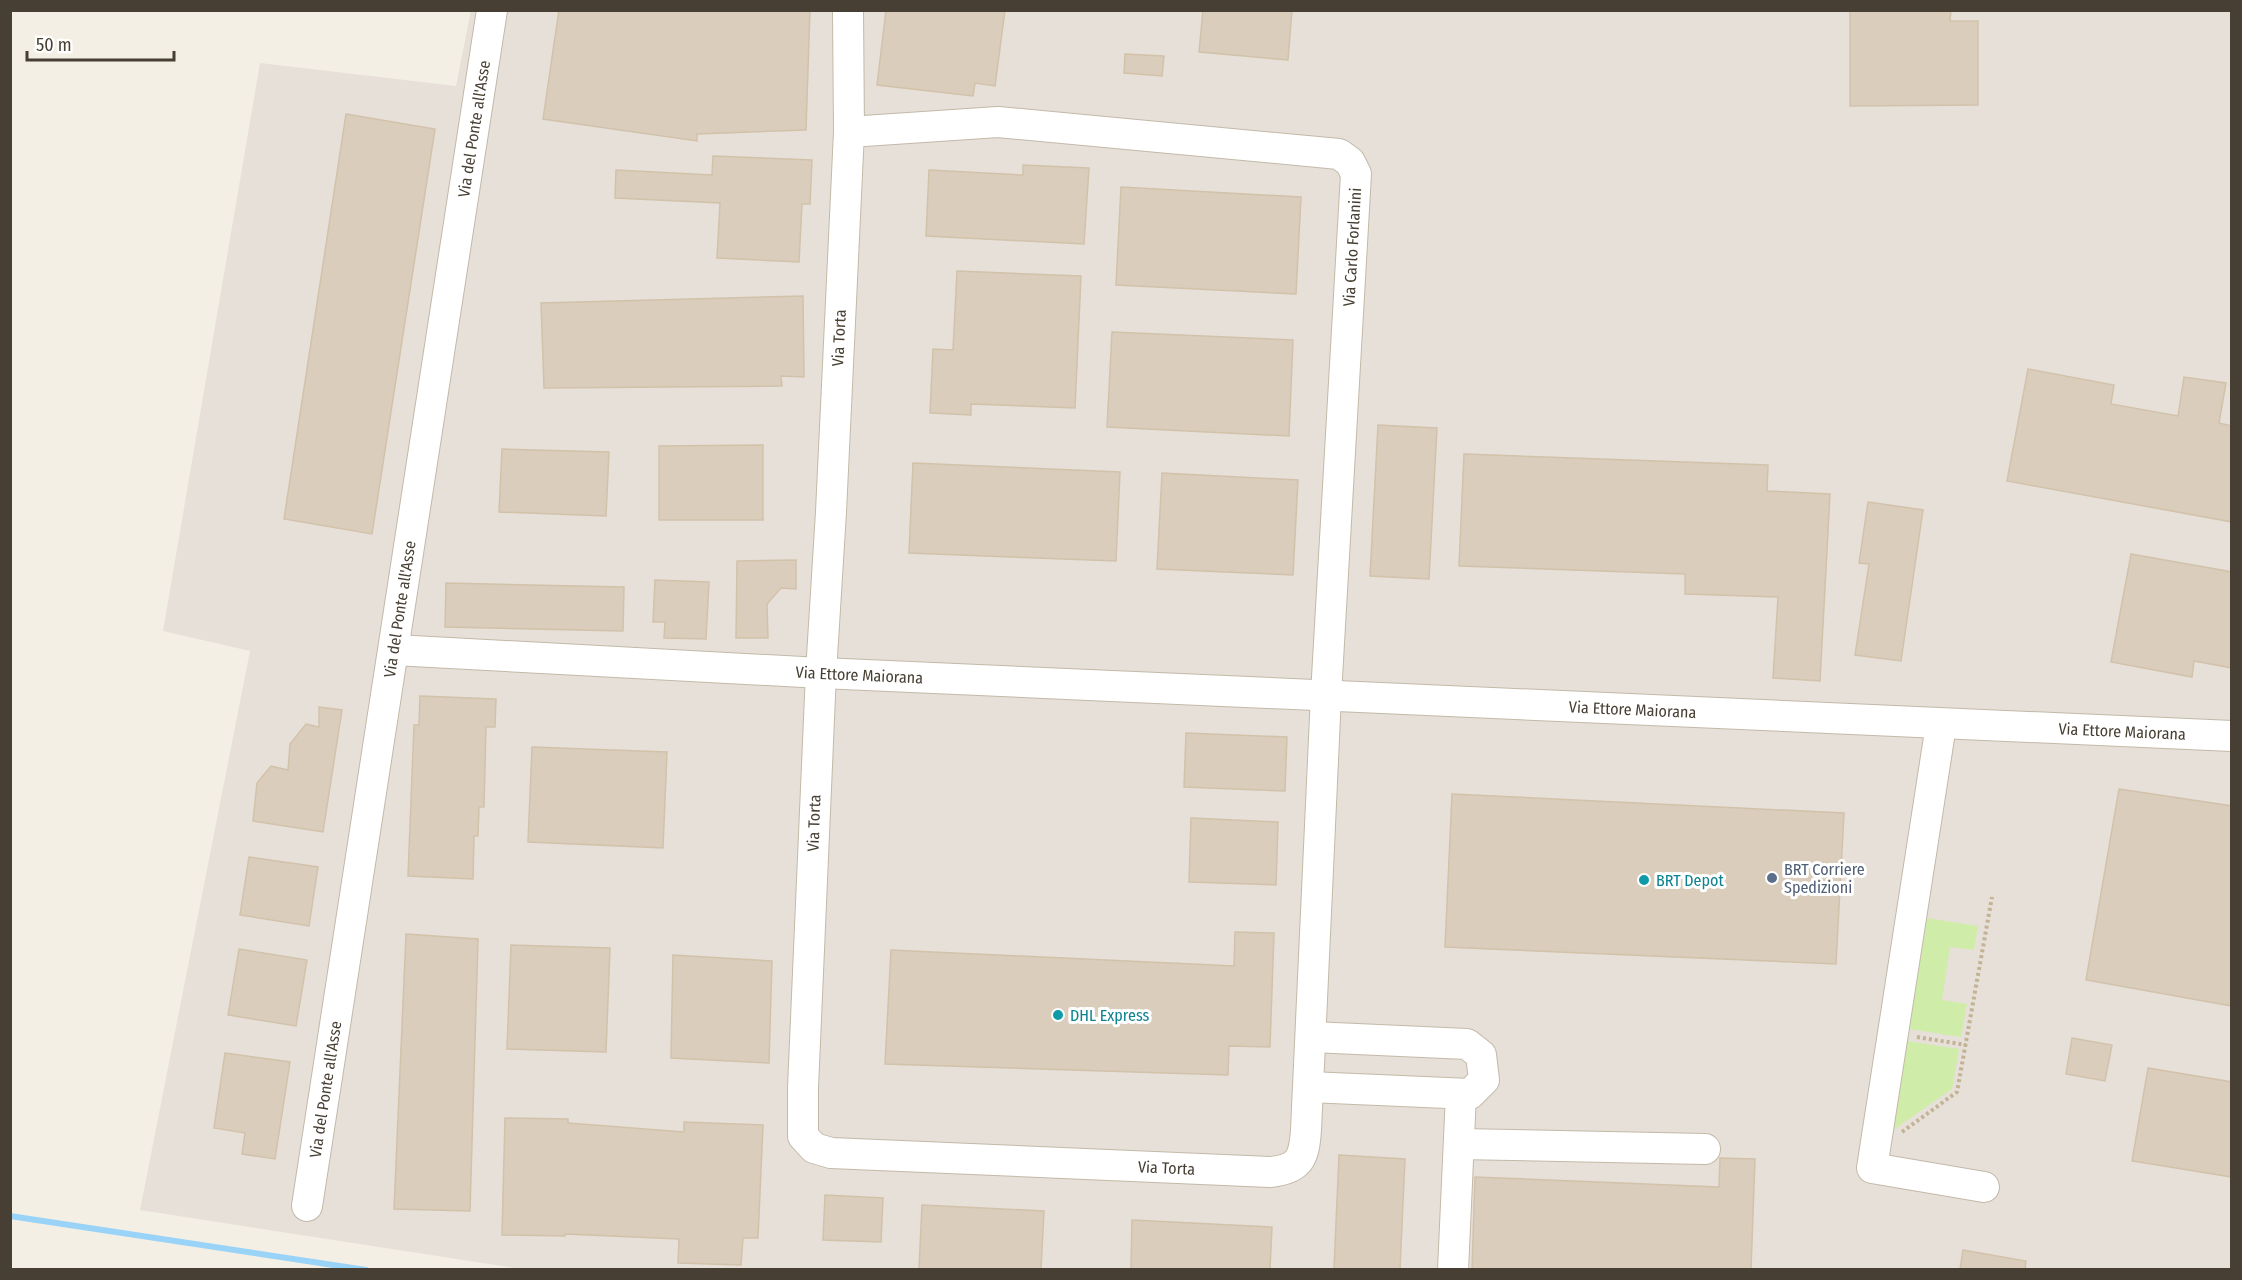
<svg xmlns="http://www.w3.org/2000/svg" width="2242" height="1280" font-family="'Fira Sans Condensed',sans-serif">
  <rect width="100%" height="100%" fill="#f4efe4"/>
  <path fill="#e6e0d9" d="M471,10L2231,11V1269L528,1270L140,1210L250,651L163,631L260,63L456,86Z"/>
  <path fill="#cfeda8" d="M1927,918L1978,926L1974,950L1950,947L1942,1000L1967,1004L1961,1037L1909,1029Z
    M1907,1041L1959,1049L1952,1089L1893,1130Z"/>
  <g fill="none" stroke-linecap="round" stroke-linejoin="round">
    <path stroke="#99d3f8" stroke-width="6" d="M10,1216L366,1270"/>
  </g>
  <path fill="#dacdbb" stroke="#d2c2aa" stroke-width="1.5" d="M559,10H810L806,130L697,134V141L543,119Z
    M886,10H1005L995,86L975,83L973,96L877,85Z
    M1203,10H1292L1288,60L1199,52Z
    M1850,10H1951L1950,21H1978V105L1850,106Z
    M1125,54L1164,56L1162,76L1124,73Z
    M346,114L435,129L372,534L284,519Z
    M713,156L812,160L810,204H802L799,262L717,258L720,203L615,198L616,170L712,175Z
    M1023,165L1089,168L1084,244L926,236L929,170L1023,175Z
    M1121,187L1301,197L1296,294L1116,285Z
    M957,271L1081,276L1075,408L971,404V415L930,413L933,349L953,350Z
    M803,296L804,377L781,376L782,386L544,388L541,303Z
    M1112,332L1293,340L1289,436L1107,427Z
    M2028,369L2114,385L2111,404L2178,416L2184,377L2226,383L2219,423L2232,426V522L2007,481Z
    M1378,425L1437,428L1429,579L1370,576Z
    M763,445V520H659V446Z
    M502,449L609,452L606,516L499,512Z
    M1464,454L1768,465L1767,491L1830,494L1820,681L1773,678L1778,597L1685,594V574L1459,566Z
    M913,463L1120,472L1116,561L909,553Z
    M1162,473L1298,480L1293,575L1157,569Z
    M1868,502L1923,510L1901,661L1855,655L1869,564L1859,563Z
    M2131,554L2232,572V668L2194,661L2192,677L2111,662Z
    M796,560V589L781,588L767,604L768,638H736L737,561Z
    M655,580L709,582L706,639L664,638L665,622H653Z
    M446,583L624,587L623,631L445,627Z
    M420,696L496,699L495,727H486L484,807H479L478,836H474L473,879L408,876L414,725H419Z
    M319,707L342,710L323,832L253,821L257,783L271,766L288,770L290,744L306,724L319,727Z
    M1186,733L1287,737L1285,791L1184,787Z
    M532,747L667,752L663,848L528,842Z
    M2119,789L2232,806V1006L2086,980Z
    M1452,794L1844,813L1836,964L1445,947Z
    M1191,818L1278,822L1276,885L1189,882Z
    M249,857L318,867L309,926L240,915Z
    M1235,932L1274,933L1270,1047L1229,1046L1228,1075L885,1064L891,950L1234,966Z
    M406,934L478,939L470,1211L394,1209Z
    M511,945L610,948L606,1052L507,1049Z
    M239,949L307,960L296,1026L228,1015Z
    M673,955L772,961L769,1063L671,1058Z
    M2072,1038L2112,1045L2105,1081L2066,1074Z
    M225,1053L290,1062L275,1159L242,1154L245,1133L214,1128Z
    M2148,1068L2232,1082V1177L2132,1161Z
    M505,1118L568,1119V1123L684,1132V1122L763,1125L758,1238H743L741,1265L678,1263L679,1239L565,1234V1236L502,1235Z
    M1339,1155L1405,1159L1400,1269H1334Z
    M1720,1158L1755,1159L1751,1269H1472L1475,1177L1719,1187Z
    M825,1195L883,1198L881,1242L823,1240Z
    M922,1205L1044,1211L1041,1269H919Z
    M1132,1220L1272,1227L1270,1269H1131Z
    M1963,1250L2026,1261L2025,1269H1960Z"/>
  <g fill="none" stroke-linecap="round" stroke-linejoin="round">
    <defs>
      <g id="minor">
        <path id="s1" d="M848,10L849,132L831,512L821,673L803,1088V1136L814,1148L831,1153L1270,1172C1301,1169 1304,1157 1306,1130L1326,695L1356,174L1350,162L1339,154L998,122L849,132"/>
        <path id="s2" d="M394,650L821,673L2232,736"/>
        <path d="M1941,725L1872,1168L1984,1187"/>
        <path d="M1309,1087L1470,1094L1484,1080L1481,1055L1467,1044L1312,1037"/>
        <path d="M1459,1144L1705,1149"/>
        <path id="s3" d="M307,1206L492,10"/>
        <path d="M1453,1270L1461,1094"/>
      </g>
    </defs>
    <use href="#minor" stroke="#c3b9a8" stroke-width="32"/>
    <path stroke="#c4b295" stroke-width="4" stroke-dasharray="3 3" stroke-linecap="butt" d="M1917,1037L1966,1045
      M1902,1132L1957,1092L1992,897"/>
    <use href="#minor" stroke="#fff" stroke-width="30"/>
  </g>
  <circle fill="#5c6f8a" stroke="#fff" stroke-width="2" cx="1772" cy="878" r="6"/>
  <g fill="#0f9aa8" stroke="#fff" stroke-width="2">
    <circle cx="1644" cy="880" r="6"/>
    <circle cx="1058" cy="1015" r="6"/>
  </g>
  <g text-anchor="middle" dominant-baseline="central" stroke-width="6" stroke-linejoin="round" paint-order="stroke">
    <g font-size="16" fill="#473f33" stroke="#fff">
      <text stroke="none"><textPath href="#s3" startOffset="1090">Via del Ponte all'Asse</textPath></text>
      <text stroke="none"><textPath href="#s1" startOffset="2548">Via Carlo Forlanini</textPath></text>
      <text transform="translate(839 338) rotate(-87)">Via Torta</text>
      <text stroke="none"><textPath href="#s3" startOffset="604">Via del Ponte all'Asse</textPath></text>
      <text stroke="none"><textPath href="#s2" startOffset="466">Via Ettore Maiorana</textPath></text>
      <text stroke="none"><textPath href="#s2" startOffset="1240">Via Ettore Maiorana</textPath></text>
      <text stroke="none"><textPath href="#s2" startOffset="1730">Via Ettore Maiorana</textPath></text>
      <text transform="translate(814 823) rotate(-88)">Via Torta</text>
      <text stroke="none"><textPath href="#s3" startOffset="118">Via del Ponte all'Asse</textPath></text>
      <text stroke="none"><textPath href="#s1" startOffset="1497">Via Torta</textPath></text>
    </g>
    <g font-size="16" fill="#4e5e75" stroke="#fff" text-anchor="start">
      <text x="1784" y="869">BRT Corriere<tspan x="1784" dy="18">Spedizioni</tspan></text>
    </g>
    <g font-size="16" fill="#0d838f" stroke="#fff" text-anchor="start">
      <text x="1656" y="880">BRT Depot</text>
      <text x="1070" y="1015">DHL Express</text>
    </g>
  </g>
  <rect width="2242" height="1280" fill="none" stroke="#473f33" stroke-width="24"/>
  <path d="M27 51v9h147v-9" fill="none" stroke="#473f33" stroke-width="3"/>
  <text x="36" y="51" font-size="18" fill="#473f33" stroke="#ffffff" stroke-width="4.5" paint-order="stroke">50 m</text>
</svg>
